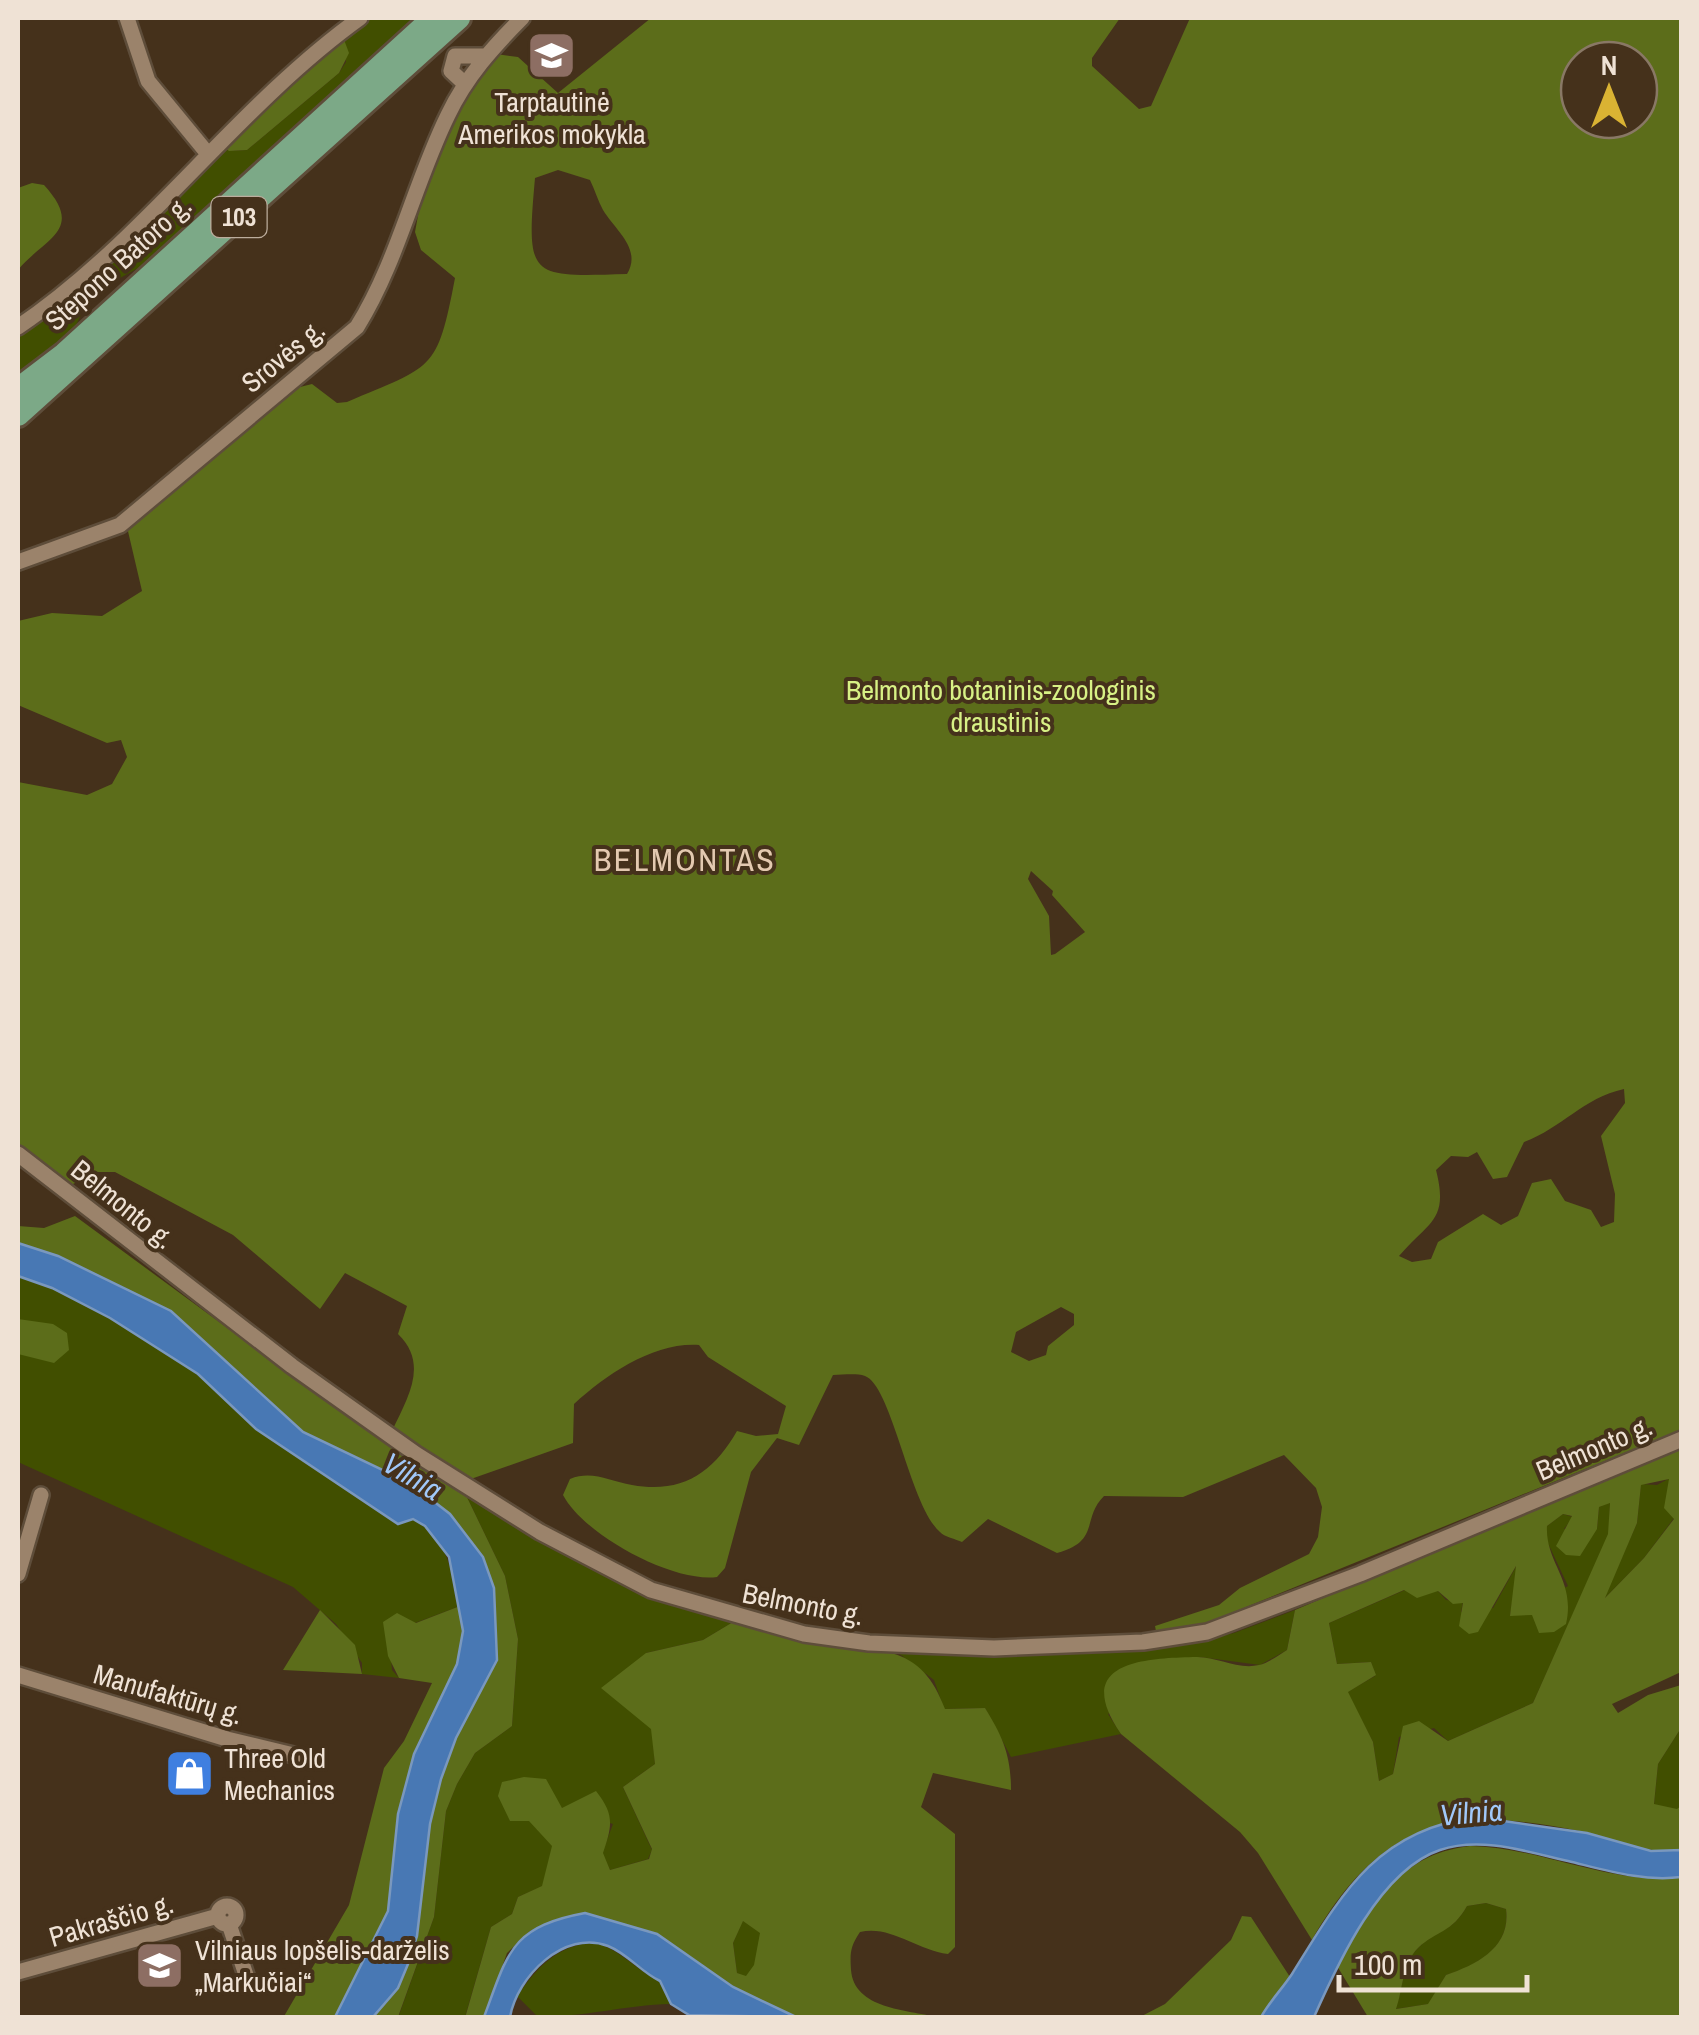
<svg xmlns="http://www.w3.org/2000/svg" width="1699" height="2035" font-family="'Archivo Narrow',sans-serif">
  <rect width="100%" height="100%" fill="#45311b"/>
  <path fill="#414f00" d="M370,18H421L162,255L120,278L85,307L70,337L18,377V336C95,284 157,212 222,146L229,151L247,150L339,73L346,62L343,37Z
    M18,1276L52,1288L110,1318L198,1374L256,1429L385,1516L398,1524L413,1519C451,1541 449,1570 460,1606L415,1623L390,1647L392,1670L399,1678L362,1674V1663L336,1624L293,1587L18,1462V1354H23L42,1325L18,1319Z
    M1670,1478L1674,1518L1644,1558L1603,1600L1637,1523L1641,1484L1657,1485Z
    M464,1491L634,1591L733,1622L703,1640L646,1653L655,1764L623,1787L652,1850L648,1859L610,1870L602,1853L613,1824L562,1808L554,1800L529,1820L553,1846L543,1886L518,1897L512,1914L491,1927L465,2017L398,2018L434,1917L446,1811L457,1784L475,1753L512,1726L518,1639L505,1576Z
    M1610,1502L1609,1534L1533,1703L1448,1741L1434,1728L1399,1737L1393,1774L1379,1781L1373,1742L1347,1692L1375,1676L1371,1662L1337,1664L1329,1623L1405,1590L1438,1591L1446,1600L1463,1602L1461,1612L1493,1608L1518,1563L1510,1616L1568,1586L1546,1539L1547,1526L1563,1514L1573,1517L1564,1529H1597L1599,1507Z
    M1295,1610L1287,1650L1260,1665L1200,1657L1108,1714L1121,1734L1011,1757L985,1708L944,1709L934,1680L897,1652L1167,1647L1234,1633Z
    M1681,1728V1806L1678,1810L1654,1805L1658,1764Z
    M1486,1903L1506,1909C1511,1947 1478,1965 1446,1975L1429,2004L1395,2009C1404,1989 1401,1965 1418,1948C1437,1929 1452,1933 1467,1906Z
    M743,1920L761,1933L755,1965L746,1977L737,1973L733,1943Z
    M594,1942C621,1950 636,1970 660,1981L671,2004C625,2005 585,2017 538,2017L517,1996C539,1966 555,1947 594,1942Z"/>
  <path fill="#5c6d1a" fill-rule="evenodd" d="M651,18H1120L1092,58V66L1139,109L1151,106L1190,18H1681V1430L1202,1625L1156,1631L1155,1626L1219,1605L1240,1588L1309,1554L1318,1537L1322,1507L1316,1488L1284,1455L1183,1497L1104,1496C1081,1519 1101,1541 1057,1553L988,1519L962,1542C956,1539 944,1537 940,1532C910,1506 892,1386 865,1376C856,1373 843,1375 833,1375L799,1445L777,1438L751,1472L725,1568L717,1577C673,1583 584,1535 563,1495L570,1479C592,1470 609,1481 632,1485C682,1494 713,1473 737,1431L756,1436L778,1434L786,1406L708,1357L699,1345C654,1342 607,1374 574,1404L573,1443L468,1480L392,1431C408,1397 429,1364 398,1334L407,1306L345,1273L320,1309L233,1235L115,1172H97L69,1186L18,1143V782L87,795L112,784L127,757L121,740L107,743L18,705V621L52,613L102,616L142,591L127,527L300,387L312,384L337,403L347,402C433,365 437,373 455,278L421,250L415,232L419,210L464,92L496,54L518,57L558,93ZM1579,60H1639V120H1579ZM558,170L590,180C595,190 598,201 603,210C616,231 642,249 627,274C529,277 526,279 535,178ZM1031,871L1053,891L1052,895L1085,932L1055,954L1051,955L1049,916L1028,879ZM1624,1089L1625,1103L1601,1136L1615,1194L1614,1222L1601,1227L1591,1210L1565,1201L1551,1179L1532,1183L1518,1216L1501,1225L1483,1214L1438,1242L1431,1259L1412,1262L1399,1256C1429,1221 1449,1221 1436,1170L1451,1156L1468,1157L1477,1152L1493,1179L1507,1177L1524,1142C1562,1128 1583,1098 1624,1089ZM1061,1307L1074,1314V1325L1048,1346L1046,1355L1029,1361L1011,1352L1016,1332Z
    M343,37L349,53L339,73L247,150L229,151L222,146Z
    M32,183L44,185C86,231 44,238 18,270V188Z
    M75,1216L275,1363L464,1491L505,1576L518,1639L512,1726L475,1753L457,1784L446,1811L434,1917L398,2017H373L379,2008L441,1779L456,1738L497,1660L494,1588L483,1557L450,1514L410,1483L303,1432L171,1311L58,1256L18,1243V1226L44,1228Z
    M18,1319L53,1324L67,1333L69,1350L54,1363L18,1354Z
    M1681,1446V1672L1612,1704L1618,1713L1648,1695L1681,1685V1728L1658,1764L1654,1804L1677,1809L1681,1806V1850C1647,1855 1617,1840 1584,1832C1454,1804 1381,1820 1312,1940L1258,1853L1240,1832L1121,1734C1072,1663 1140,1658 1197,1657C1218,1657 1238,1670 1259,1665C1268,1663 1279,1655 1287,1650L1295,1610ZM1669,1479L1664,1508L1674,1519L1644,1558L1605,1598L1637,1523L1641,1485ZM1610,1503L1608,1534L1533,1703L1448,1741L1419,1721L1403,1726L1393,1774L1379,1781L1373,1742L1348,1692L1376,1675L1371,1662L1337,1664L1329,1623L1404,1590L1417,1598L1438,1591L1453,1604L1463,1603L1459,1626L1469,1634L1478,1632L1516,1566L1510,1616L1532,1615L1539,1633L1554,1632L1566,1624C1576,1580 1545,1563 1547,1526L1563,1514L1572,1516L1556,1546L1566,1555L1580,1556L1597,1529L1599,1507Z
    M460,1606C477,1652 433,1708 417,1749C395,1806 402,1862 386,1915C375,1951 349,1982 335,2017L283,2018L349,1905L384,1768L404,1741L432,1683L399,1678L388,1656L383,1622L397,1613L416,1623Z
    M320,1610L355,1645L362,1674L283,1670Z
    M733,1622C764,1629 794,1638 825,1643C883,1652 921,1644 945,1709L985,1708C1003,1737 1011,1756 1011,1790L933,1773L921,1807L955,1834V1947L948,1954C916,1950 891,1925 860,1932C850,1947 850,1953 851,1970C854,2009 907,2010 937,2017H796L733,1987L657,1934L566,1917L530,1931L507,1953L484,2017L465,2018L491,1927L512,1914L518,1897L542,1886L552,1846L529,1821H510L498,1796L502,1782L524,1777L546,1779L562,1808L596,1791C615,1815 612,1826 603,1853L610,1870L649,1859L652,1849L623,1787L655,1764L651,1729L601,1688L646,1653L703,1640ZM743,1921L760,1933L754,1965L746,1976L737,1973L733,1943Z
    M1470,1846C1541,1847 1611,1886 1681,1877V2017H1368L1337,1966C1374,1907 1395,1855 1470,1846ZM1486,1903L1506,1909C1511,1947 1478,1964 1446,1975L1428,2004L1396,2009C1403,1990 1402,1964 1418,1948C1437,1930 1452,1933 1467,1906Z
    M1242,1916L1251,1917L1290,1977L1261,2017L1138,2018L1165,2004L1231,1940Z"/>
  <path fill="#4878b4" stroke="#7a98be" stroke-width="2.5" d="M18,1243L58,1256L171,1311L303,1432L410,1483L450,1514L483,1557L494,1588L497,1660L456,1738L441,1779L430,1824L417,1936L408,1964L398,1988L373,2017H335L388,1911L398,1814L414,1754L457,1664L463,1631L449,1557L425,1526L413,1519L398,1524L256,1429L198,1374L110,1318L52,1288L18,1276Z
    M1476,1817L1587,1833L1651,1851L1681,1850V1877C1643,1882 1605,1870 1568,1861C1528,1852 1481,1836 1440,1850C1380,1870 1338,1963 1314,2017H1261C1270,2001 1282,1989 1292,1974C1341,1895 1376,1830 1476,1817Z
    M585,1913L657,1934L733,1987L796,2017L689,2015L671,2004L660,1981C641,1972 628,1954 608,1946C564,1929 517,1977 510,2017H484C508,1953 510,1927 585,1913Z"/>
  <g fill="none" stroke-linecap="round" stroke-linejoin="round">
    <defs>
      <path id="street" d="M127,18L148,81L208,154
        M465,84L451,71L455,56H485
        M18,327C145,241 235,108 360,18
        M18,562L120,525L357,327C398,261 414,184 448,115C466,77 493,47 522,18
        M18,1154L292,1366L416,1454L540,1532L651,1590L804,1634L869,1643L994,1648L1143,1642L1207,1632L1360,1574L1682,1439
        M18,1574L41,1495
        M18,1675L227,1739L306,1758
        M218 1915a9 9 0 1 1 18 0a9 9 0 1 1-18 0Z
        M229,1924L249,1984
        M18,1972L218,1916"/>
      <path id="primary" d="M18,389L64,354L433,18
        M18,415L459,18"/>
    </defs>
    <use href="#street" stroke="#5e4d3a" stroke-width="20"/>
    <use href="#primary" stroke="#5e4d3a" stroke-width="28"/>
    <use href="#street" stroke="#9b836b" stroke-width="15"/>
    <use href="#primary" stroke="#7ca987" stroke-width="22"/>
  </g>
  <defs>
    <symbol id="school-square" viewBox="-11 -11 22 22"><rect x="-9" y="-9" width="18" height="18" rx="4" fill="#8d6e63" stroke="#45311b"/><path d="M0-5L7-2L0 1L-7-2ZM-4 1L0 2.5L4 1V4Q0 6-4 4Z" fill="#fff"/></symbol>
    <symbol id="shop-square" viewBox="-11 -11 22 22"><rect x="-9" y="-9" width="18" height="18" rx="4" fill="#3f7fe0" stroke="#45311b"/><path d="M-5-2.5h2.3a2.7 3.5 0 0 1 5.4 0H5L5.5 6h-11ZM-1.5-2.5h3a1.5 2.3 0 0 0-3 0Z" fill="#fff"/></symbol>
  </defs>
  <g fill-rule="evenodd">
    <use href="#school-square" x="524" y="28" width="55" height="55"/>
    <use href="#shop-square" x="162" y="1746" width="55" height="55"/>
    <use href="#school-square" x="132" y="1938" width="55" height="55"/>
  </g>
  <g text-anchor="middle" dominant-baseline="central" stroke-width="8" stroke-linejoin="round" paint-order="stroke">
    <rect fill="#45311b" stroke="#bcad9d" stroke-width="2.5" x="211.5" y="197" width="55" height="40" rx="8"/>
    <g font-size="25" font-weight="bold" fill="#efe2d5">
      <text x="239" y="217">103</text>
    </g>
    <g font-size="28" fill="#efe2d5" stroke="#45311b" text-anchor="start">
      <text x="552" y="102" text-anchor="middle">Tarptautinė<tspan x="552" dy="32">Amerikos mokykla</tspan></text>
      <text x="224" y="1758">Three Old<tspan x="224" dy="32">Mechanics</tspan></text>
      <text x="195" y="1950">Vilniaus lopšelis-darželis<tspan x="195" dy="32">„Markučiai“</tspan></text>
    </g>
    <g font-size="28" fill="#efe2d5" stroke="#45311b">
      <text transform="translate(118 263) rotate(-42)">Stepono Batoro g.</text>
      <text transform="translate(283 356) rotate(-39)">Srovės g.</text>
      <text transform="translate(123 1204) rotate(39)">Belmonto g.</text>
      <text transform="translate(1594 1448) rotate(-23)">Belmonto g.</text>
      <text transform="translate(803 1604) rotate(11)">Belmonto g.</text>
      <text transform="translate(168 1694) rotate(16)">Manufaktūrų g.</text>
      <text transform="translate(111 1920) rotate(-16)">Pakraščio g.</text>
    </g>
    <g font-size="28" fill="#d7f185" stroke="#45311b">
      <text x="1001" y="690">Belmonto botaninis-zoologinis<tspan x="1001" dy="32">draustinis</tspan></text>
    </g>
    <g font-size="30" font-style="italic" fill="#a1c8fa" stroke="#45311b">
      <text transform="translate(413 1476) rotate(31)">Vilnia</text>
      <text transform="translate(1471 1812) rotate(-5)">Vilnia</text>
    </g>
    <g font-size="32" letter-spacing="2.5" fill="#e3c9b0" stroke="#45311b">
      <text x="685" y="859">BELMONTAS</text>
    </g>
  </g>
  <rect width="1699" height="2035" fill="none" stroke="#efe2d5" stroke-width="40"/>
  <g transform="translate(1609 90)"><circle r="48" fill="#45311b" stroke="#897865" stroke-width="2.5"/>
  <path d="M0-8L18 38L0 25L-18 38Z" fill="#dab333"/>
  <text y="-15" font-size="28" font-weight="bold" text-anchor="middle" fill="#efe2d5">N</text>
  </g>
  <path d="M1339 1975v15h188v-15" fill="none" stroke="#efe2d5" stroke-width="5"/>
  <text x="1354" y="1975" font-size="30" fill="#efe2d5" stroke="#45311b" stroke-width="8" paint-order="stroke">100 m</text>
</svg>
